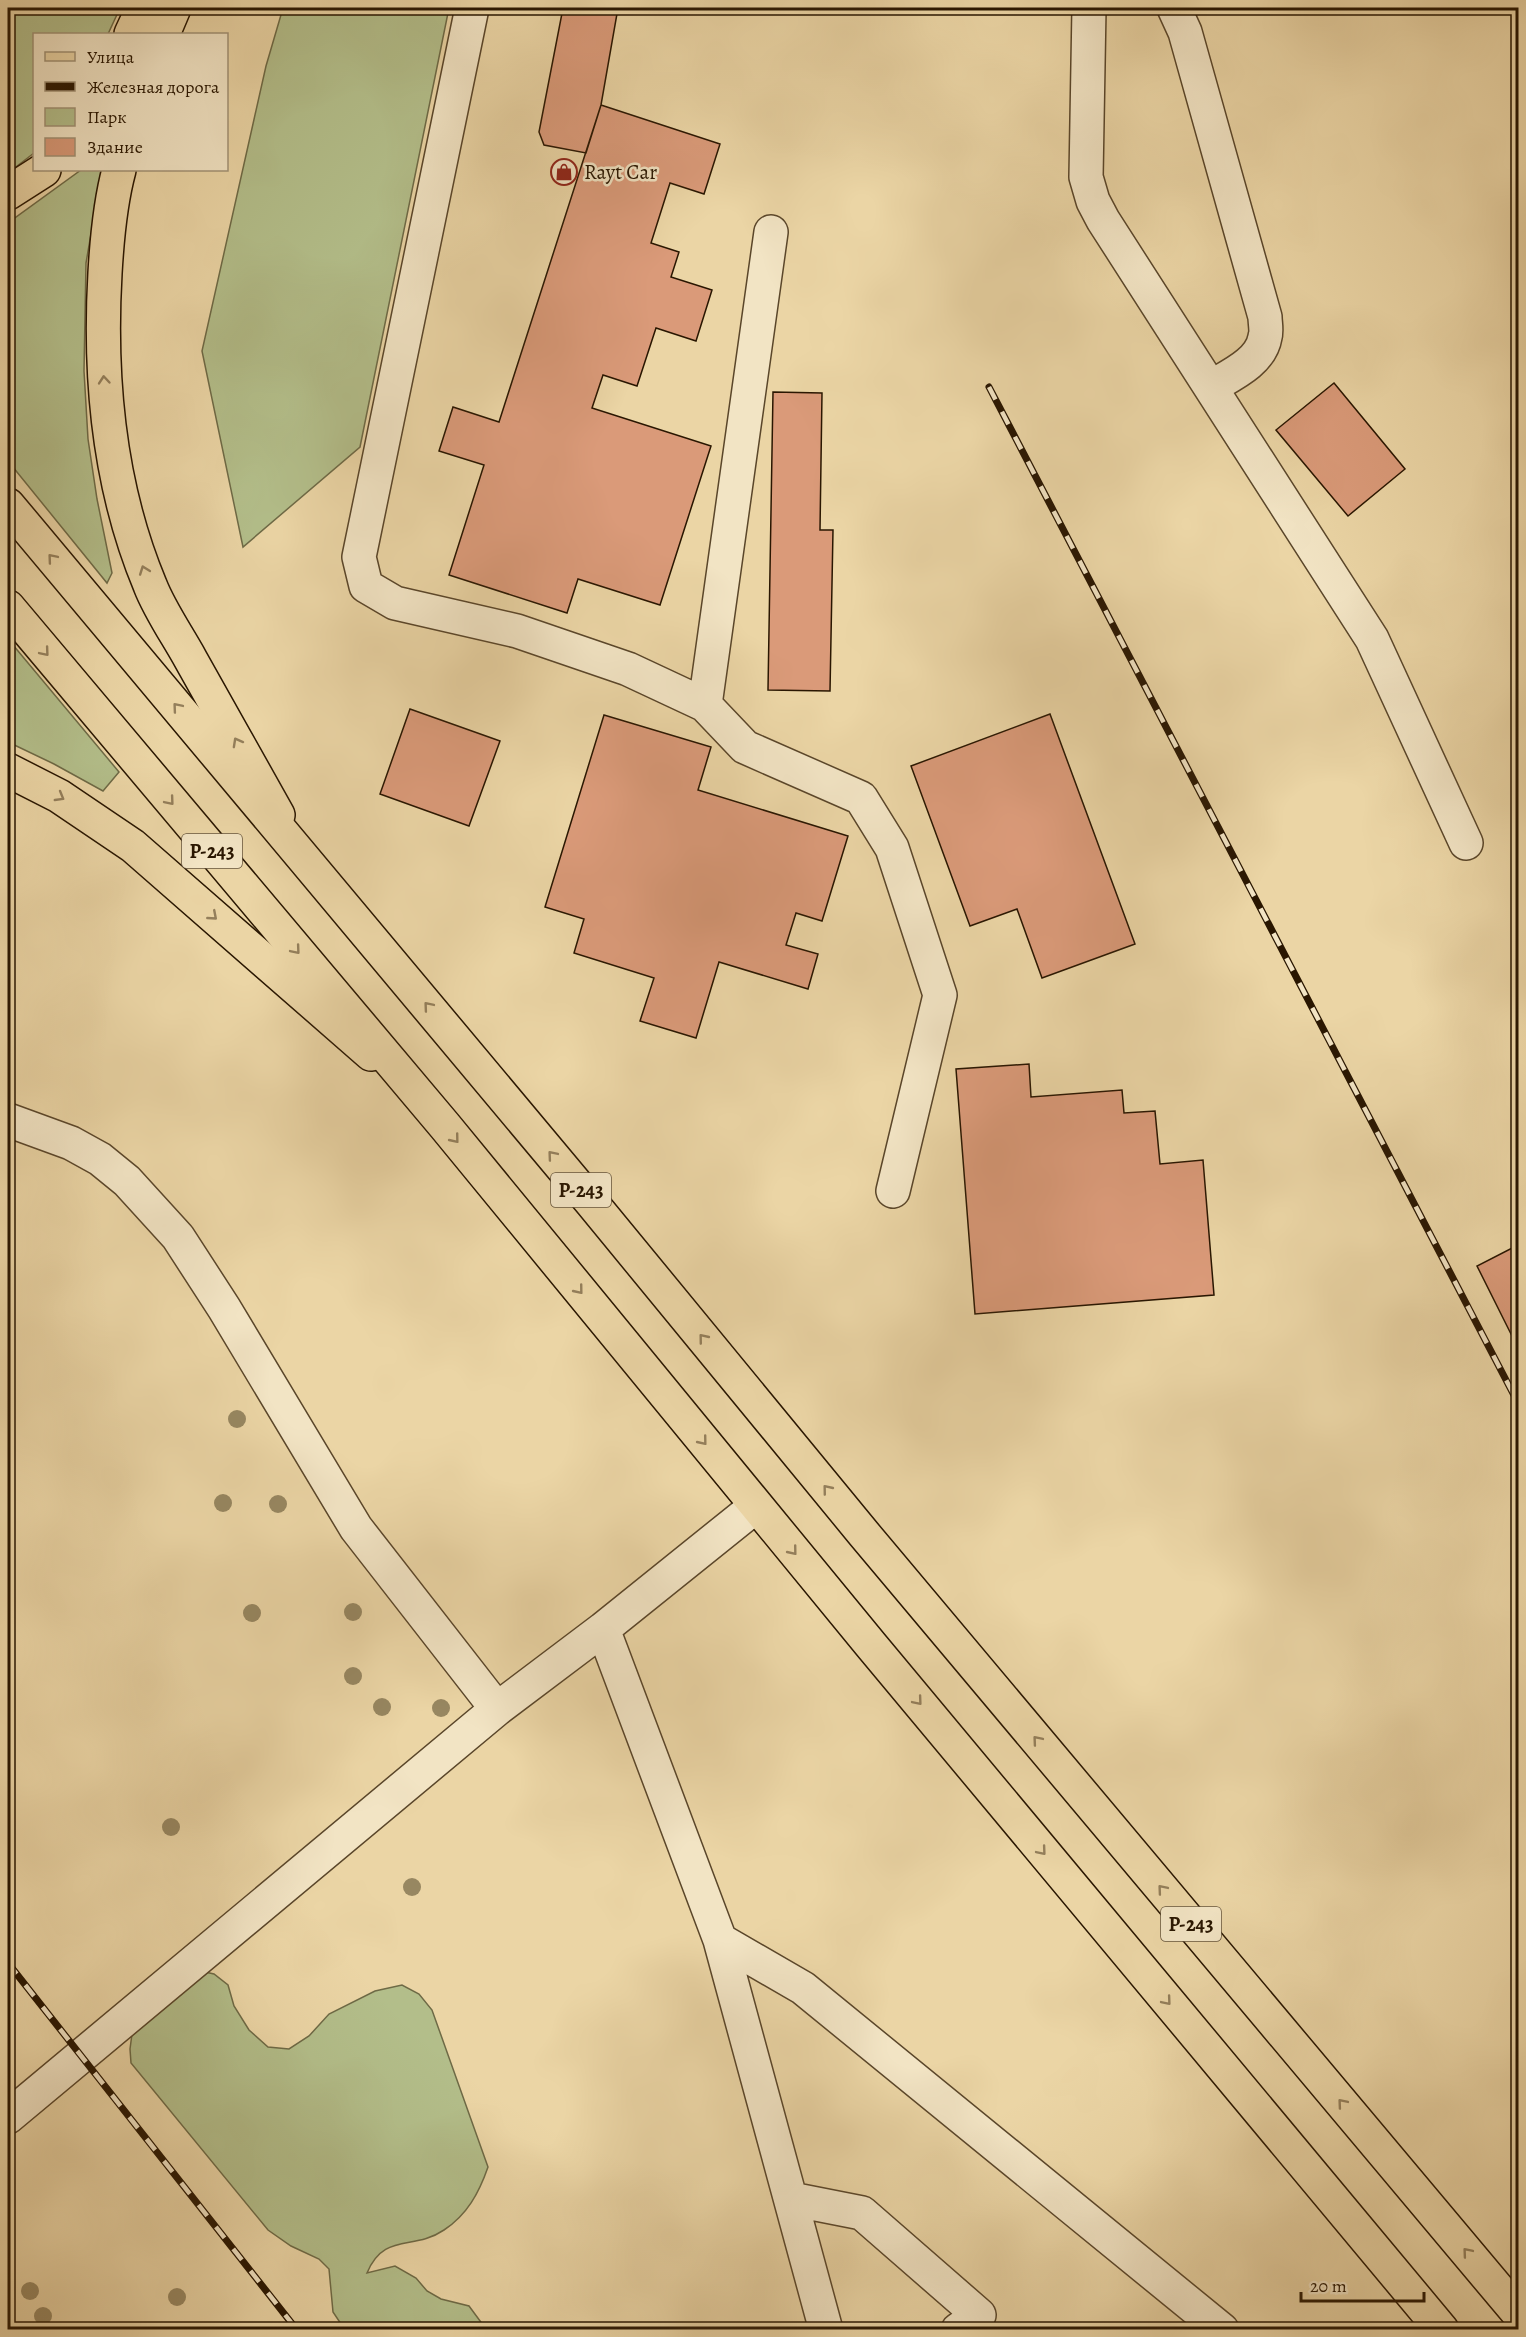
<svg xmlns="http://www.w3.org/2000/svg" width="1526" height="2337" font-family="Alegreya,serif">
  <rect width="100%" height="100%" fill="#ebd5a5"/>
  <filter id="stains"><feTurbulence type="fractalNoise" baseFrequency=".00333" numOctaves="4"/><feColorMatrix values="0 0 0 0 .2 0 0 0 0 .09 0 0 0 0 .02 0 0 0 .5 -.17"/></filter>
  <radialGradient id="worn" r=".72"><stop offset=".6" stop-color="#630" stop-opacity="0"/><stop offset="1" stop-color="#630" stop-opacity=".3"/></radialGradient>
  <path fill="#b3be8a" stroke="#6e6a46" stroke-width="1.5" d="M8,8H120L108,34H34V153L8,173Z
    M283,8H449L360,447L243,547L202,351L266,66Z
    M81,170H102L86,263L84,371L88,439L97,499L112,573L107,583L8,461V223Z
    M8,639L119,772L103,791L54,764L8,742Z
    M196,1970L214,1974L228,1985L234,2006L249,2030L268,2047L289,2049L309,2036L329,2014L375,1991L402,1985L419,1994L432,2010L488,2167C479,2193 467,2215 444,2230C413,2251 384,2232 367,2273L395,2266L416,2278L427,2291L441,2299L469,2306L486,2329H345L343,2327L333,2312L329,2269L319,2259L291,2246L268,2230L131,2063L130,2049L132,2034Z"/>
  <path fill="#da9a79" stroke="#291601" stroke-width="1.5" d="M563,8H618L601,105L586,153L544,145L539,132Z
    M768,8H808V10H768Z
    M1518,86V117L1512,115Z
    M601,105L720,144L704,194L670,183L651,243L679,252L671,277L712,290L696,341L656,328L637,386L603,375L592,408L711,446L660,605L578,579L567,613L449,575L484,465L439,451L453,407L499,422Z
    M1334,383L1405,469L1348,516L1276,430Z
    M773,392L822,393L820,530H833L830,691L768,690Z
    M410,709L500,741L469,826L380,794Z
    M1050,714L1135,944L1042,978L1017,909L970,926L911,766Z
    M604,715L711,747L698,790L848,836L822,921L796,913L786,945L818,954L808,989L719,962L696,1038L640,1021L654,978L574,953L584,919L545,907Z
    M1029,1064L1031,1097L1122,1090L1124,1113L1155,1111L1160,1164L1203,1160L1214,1295L975,1314L956,1069Z
    M1518,1245V1348L1477,1266Z"/>
  <g fill="none" stroke-linecap="round" stroke-linejoin="round">
    <defs>
      <path id="minor" d="M472,8L359,557L366,586L395,603L517,631L628,669L705,705L771,232
        M1089,8L1086,177L1093,201L1103,220L1372,639L1466,843
        M1174,8L1185,32L1265,317C1265,323 1267,331 1265,337C1261,362 1231,375 1211,387
        M705,705L745,747L861,798L892,848L940,995L893,1191
        M8,1120L71,1143L100,1159L127,1181L178,1237L224,1308L356,1528L497,1709
        M603,1629L720,1940L826,2330
        M720,1940L803,1988L1222,2330
        M8,2117L497,1709L603,1629L756,1506
        M791,2199L862,2213L979,2315L958,2330"/>
      <path id="major" d="M131,34L143,8
        M163,34L174,8
        M119,170C110,203 107,238 105,273C99,377 109,487 150,585C160,611 178,636 191,660C220,712 249,763 278,815
        M8,193L44,170
        M8,770L59,796L133,846L371,1054"/>
      <path id="highway" d="M8,505L592,1203L864,1534L1518,2313
        M8,607L445,1126L871,1645L1442,2330"/>
    </defs>
    <use href="#minor" stroke="#5a462a" stroke-width="36"/>
    <use href="#major" stroke="#291601" stroke-width="36"/>
    <use href="#highway" stroke="#291601" stroke-width="36"/>
    <use href="#minor" stroke="#f2e4c4" stroke-width="33"/>
    <use href="#major" stroke="#ebd5a5" stroke-width="33"/>
    <use href="#highway" stroke="#ebd5a5" stroke-width="33"/>
    <defs>
      <path id="rail" d="M989,387L1518,1403
        M8,1963L297,2330"/>
    </defs>
    <use href="#rail" stroke="#291601" stroke-width="7"/>
    <use href="#rail" stroke="#f2e4c4" stroke-width="4.5" stroke-dasharray="14" stroke-linecap="butt"/>
  </g>
  <g fill="#978761">
    <circle cx="237" cy="1419" r="9"/>
    <circle cx="223" cy="1503" r="9"/>
    <circle cx="278" cy="1504" r="9"/>
    <circle cx="353" cy="1612" r="9"/>
    <circle cx="252" cy="1613" r="9"/>
    <circle cx="353" cy="1676" r="9"/>
    <circle cx="382" cy="1707" r="9"/>
    <circle cx="441" cy="1708" r="9"/>
    <circle cx="171" cy="1827" r="9"/>
    <circle cx="412" cy="1887" r="9"/>
    <circle cx="30" cy="2291" r="9"/>
    <circle cx="177" cy="2297" r="9"/>
    <circle cx="43" cy="2316" r="9"/>
  </g>
  <defs><path id="oneway-chevron" d="M-2-3.5L2.5 0L-2 3.5" fill="none" stroke-width="1.6" stroke-linecap="round" stroke-linejoin="round" transform="scale(1.5)"/></defs>
  <g stroke="#947f5b">
    <use href="#oneway-chevron" transform="translate(104 380) rotate(-95)"/>
    <use href="#oneway-chevron" transform="translate(52 558) rotate(-130)"/>
    <use href="#oneway-chevron" transform="translate(144 570) rotate(-110)"/>
    <use href="#oneway-chevron" transform="translate(45 652) rotate(50)"/>
    <use href="#oneway-chevron" transform="translate(177 707) rotate(-130)"/>
    <use href="#oneway-chevron" transform="translate(237 742) rotate(-119)"/>
    <use href="#oneway-chevron" transform="translate(60 797) rotate(30)"/>
    <use href="#oneway-chevron" transform="translate(170 801) rotate(50)"/>
    <use href="#oneway-chevron" transform="translate(213 916) rotate(41)"/>
    <use href="#oneway-chevron" transform="translate(296 950) rotate(50)"/>
    <use href="#oneway-chevron" transform="translate(428 1006) rotate(-130)"/>
    <use href="#oneway-chevron" transform="translate(455 1139) rotate(51)"/>
    <use href="#oneway-chevron" transform="translate(552 1155) rotate(-130)"/>
    <use href="#oneway-chevron" transform="translate(579 1290) rotate(51)"/>
    <use href="#oneway-chevron" transform="translate(703 1338) rotate(-129)"/>
    <use href="#oneway-chevron" transform="translate(703 1441) rotate(51)"/>
    <use href="#oneway-chevron" transform="translate(827 1489) rotate(-129)"/>
    <use href="#oneway-chevron" transform="translate(793 1551) rotate(51)"/>
    <use href="#oneway-chevron" transform="translate(918 1701) rotate(50)"/>
    <use href="#oneway-chevron" transform="translate(1037 1740) rotate(-130)"/>
    <use href="#oneway-chevron" transform="translate(1042 1851) rotate(50)"/>
    <use href="#oneway-chevron" transform="translate(1162 1889) rotate(-130)"/>
    <use href="#oneway-chevron" transform="translate(1167 2001) rotate(50)"/>
    <use href="#oneway-chevron" transform="translate(1342 2103) rotate(-130)"/>
    <use href="#oneway-chevron" transform="translate(1467 2252) rotate(-130)"/>
  </g>
  <defs>
    <symbol id="shop-ring" viewBox="-11 -11 22 22"><circle r="9.5" fill="#f2e4c4" stroke="#8f2418" stroke-width="1.5"/><path d="M-5-2.5h2.3a2.7 3.5 0 0 1 5.4 0H5L5.5 6h-11ZM-1.5-2.5h3a1.5 2.3 0 0 0-3 0Z" fill="#8f2418"/></symbol>
  </defs>
  <g fill-rule="evenodd">
    <use href="#shop-ring" x="549" y="157" width="30" height="30"/>
  </g>
  <g text-anchor="middle" dominant-baseline="central" stroke-width="5" stroke-linejoin="round" paint-order="stroke">
    <g fill="#f2e4c4" stroke="#65543c" stroke-width="1.5">
      <rect x="182" y="834" width="60" height="34" rx="4.5"/>
      <rect x="551" y="1173" width="60" height="34" rx="4.5"/>
      <rect x="1161" y="1907" width="60" height="34" rx="4.5"/>
    </g>
    <g font-size="20" font-weight="bold" fill="#291601">
      <text x="212" y="851">Р-243</text>
      <text x="581" y="1190">Р-243</text>
      <text x="1191" y="1924">Р-243</text>
    </g>
    <g font-size="21" fill="#291601" stroke="#f2e4c4" text-anchor="start">
      <text x="584" y="172">Rayt Car</text>
    </g>
  </g>
  <rect width="1526" height="2337" fill="none" stroke="#ebd5a5" stroke-width="30"/>
  <rect x="9" y="9" width="1508" height="2319" fill="none" stroke="#291601" stroke-width="3"/>
  <rect x="15" y="15" width="1496" height="2307" fill="none" stroke="#291601" stroke-width="1.5"/>
  <rect x="33" y="33" width="195" height="138" fill="#f2e4c4" stroke="#a29276" stroke-width="1.5"/>
  <rect x="45" y="52" width="30" height="9" fill="#ebd5a5" stroke="#a29276" stroke-width="1.5"/>
  <text x="87" y="63" font-size="18" fill="#291601">Улица</text>
  <rect x="45" y="82" width="30" height="9" fill="#291601" stroke="#a29276" stroke-width="1.5"/>
  <text x="87" y="93" font-size="18" fill="#291601">Железная дорога</text>
  <rect x="45" y="108" width="30" height="18" fill="#b3be8a" stroke="#a29276" stroke-width="1.5"/>
  <text x="87" y="123" font-size="18" fill="#291601">Парк</text>
  <rect x="45" y="138" width="30" height="18" fill="#da9a79" stroke="#a29276" stroke-width="1.5"/>
  <text x="87" y="153" font-size="18" fill="#291601">Здание</text>
  <path d="M1301 2292v9h123v-9" fill="none" stroke="#291601" stroke-width="3"/>
  <text x="1310" y="2292" font-size="18" fill="#291601" stroke="#f2e4c4" stroke-width="4.5" paint-order="stroke">20 m</text>
  <rect width="100%" height="100%" filter="url(#stains)"/>
  <rect width="100%" height="100%" fill="url(#worn)"/>
</svg>
